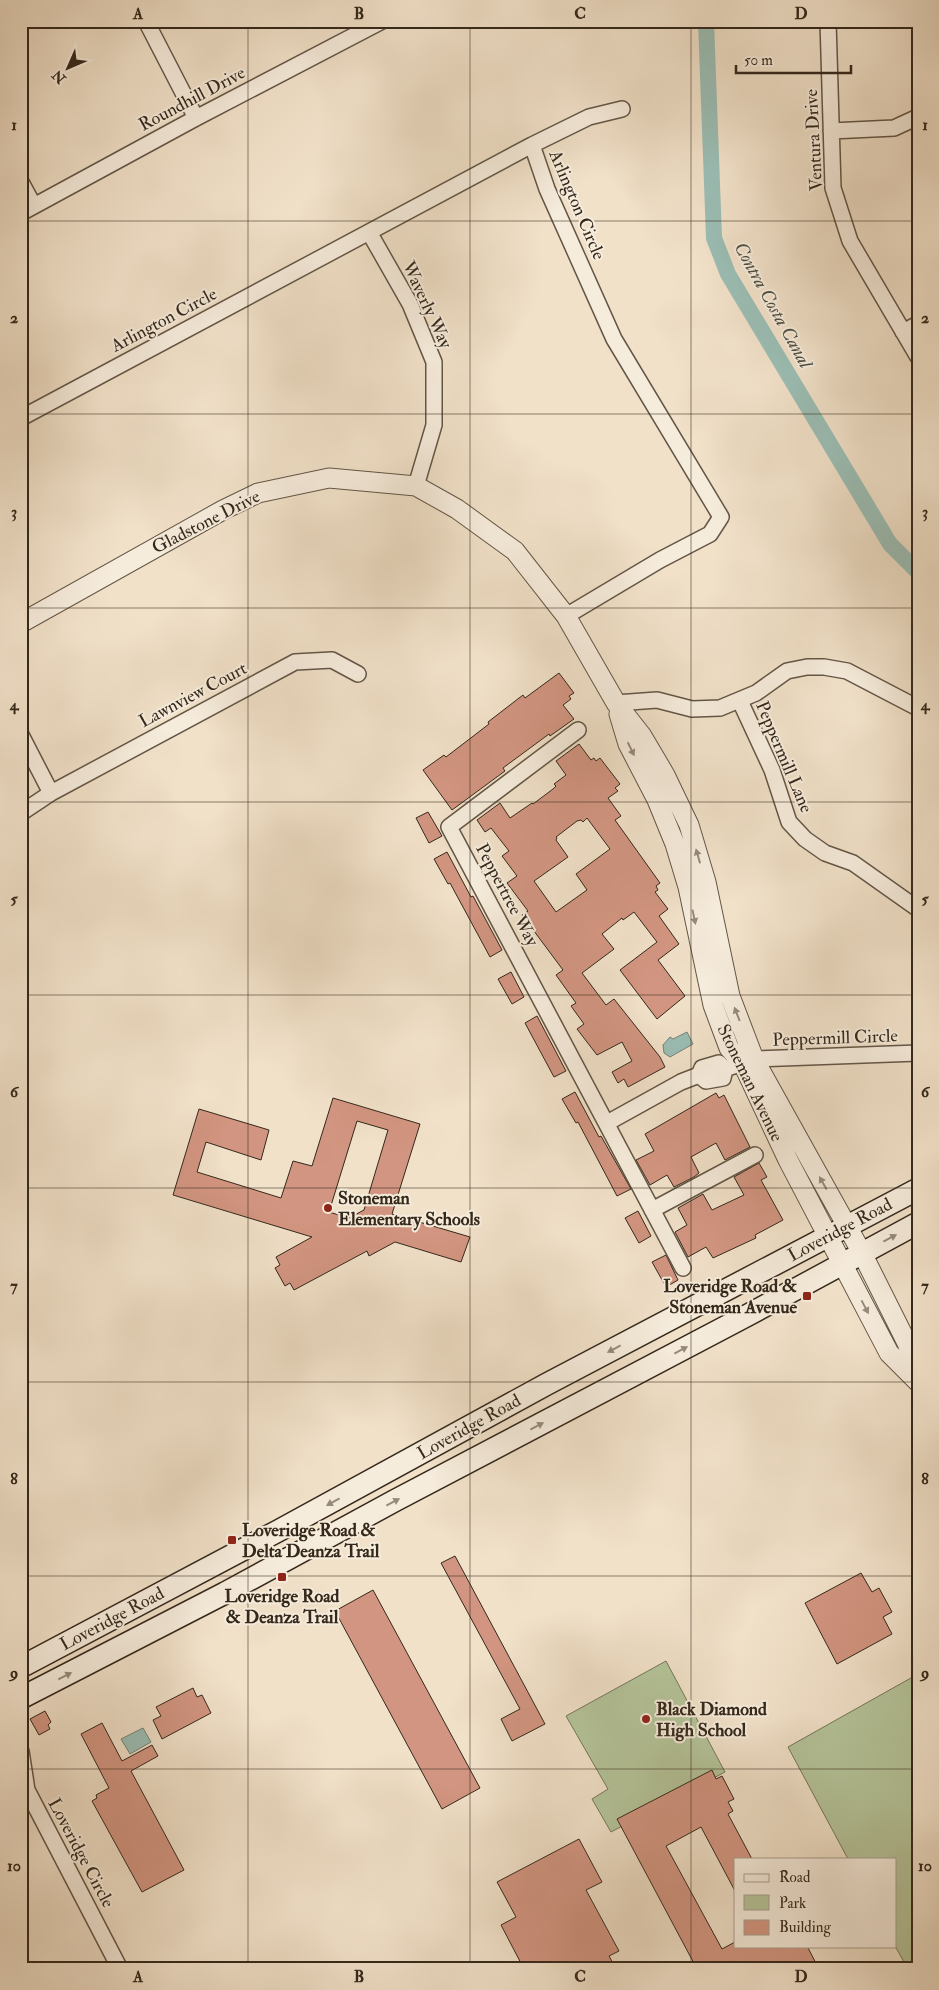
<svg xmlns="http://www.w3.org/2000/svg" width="939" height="1990" font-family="'IM FELL Double Pica',serif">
  <rect width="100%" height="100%" fill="#f1e1c9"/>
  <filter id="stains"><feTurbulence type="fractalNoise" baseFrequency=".004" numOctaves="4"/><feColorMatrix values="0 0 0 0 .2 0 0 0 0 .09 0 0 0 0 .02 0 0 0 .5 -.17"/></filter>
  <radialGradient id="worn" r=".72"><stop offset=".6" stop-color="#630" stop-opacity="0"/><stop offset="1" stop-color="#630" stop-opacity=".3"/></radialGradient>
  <path fill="#b5c49a" stroke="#74765a" d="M666,1661L725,1772L611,1832L592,1799L608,1789L566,1716Z
    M918,1674V1969H908L895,1946V1859H848L788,1747Z"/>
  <path fill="#9bbeb5" stroke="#728277" d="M687,1032L693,1044L670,1057L664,1053L663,1045L670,1037L673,1039Z
    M143,1728L151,1742L130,1754L121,1739Z"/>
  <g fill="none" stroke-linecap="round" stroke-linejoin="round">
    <path stroke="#9bbeb5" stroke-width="16" d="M706,21L714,238L728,274L890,544L918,572"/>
  </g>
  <path fill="#d29581" stroke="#34281b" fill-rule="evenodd" d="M559,673L574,693L569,696L571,699L563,705L574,719L550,736L549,734L503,768L505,771L452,810L423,770L444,755L446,757L489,724L488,722L523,695L525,698Z
    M579,744L591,760L594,758L596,761L600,758L620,784L615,788L618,791L608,798L621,816L615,820L660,883L656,886L658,890L655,892L668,909L659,916L679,944L658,960L685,996L657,1019L620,970L657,942L634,912L623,920L622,918L602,934L614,949L582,973L606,1005L614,999L660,1057L665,1067L628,1087L624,1079L618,1083L612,1072L632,1061L622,1042L597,1055L577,1029L584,1024L571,1006L576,1003L556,975L563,970L522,915L528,911L507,883L517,876L502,856L509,851L491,828L485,832L477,820L500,803L510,818L532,803L533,804L553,789L556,786L554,784L566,775L556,761ZM587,818L610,849L576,874L587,890L556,912L534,881L568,857L556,840L557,838L556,837L577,821L581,820L583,822Z
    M428,812L442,836L429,843L416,818Z
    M447,852L471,897L473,896L502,950L490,957L450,883L448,884L434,859Z
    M511,972L524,997L512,1004L498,979Z
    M537,1016L566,1071L554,1077L525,1023Z
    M575,1092L599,1137L601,1136L631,1189L617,1196L578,1122L576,1123L562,1099Z
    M716,1093L719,1098L724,1095L750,1147L725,1160L716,1143L691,1157L699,1173L694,1177L674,1187L667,1175L650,1185L636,1160L654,1151L645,1134Z
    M333,1098L420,1124L392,1214L470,1237L461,1262L395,1242L369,1256L367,1251L294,1290L290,1283L285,1286L275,1268L280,1265L276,1257L312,1237L173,1195L199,1109L269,1130L261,1160L206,1142L197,1172L281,1198L293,1161L312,1166ZM357,1121L388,1130L364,1210L349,1218L329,1212Z
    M759,1163L767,1177L761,1180L783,1220L755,1235L756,1238L713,1258L706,1247L688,1257L675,1232L687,1225L678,1208L703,1194L712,1210L744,1195L734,1177Z
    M638,1211L651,1236L639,1243L625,1218Z
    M666,1255L678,1280L666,1287L652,1262Z
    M455,1556L545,1724L512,1741L501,1719L520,1709L441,1563Z
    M861,1573L872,1592L879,1588L892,1612L883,1617L892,1634L837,1664L805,1603Z
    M373,1590L480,1788L442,1809L335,1611Z
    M193,1688L197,1697L202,1695L211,1713L162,1739L153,1720L161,1716L156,1707Z
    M45,1711L51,1722L48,1725L50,1729L39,1735L30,1719Z
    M102,1723L122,1761L152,1745L158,1756L131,1771L184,1870L142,1892L92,1801L97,1798L96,1795L109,1788L81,1734Z
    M712,1770L716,1779L722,1776L734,1799L728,1802L733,1811L728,1814L752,1859H735V1891L701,1827L666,1846L722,1949L735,1942V1946H807L819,1969H697L617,1819Z
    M579,1839L602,1882L586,1890L619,1951L609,1956L616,1969H524L501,1925L516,1917L497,1882Z"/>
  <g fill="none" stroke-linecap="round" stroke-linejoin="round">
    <defs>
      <path id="minor" d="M146,21L196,118
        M828,21L833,188L850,241L918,357
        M831,131L894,128L918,117
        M532,145L547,189L614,339L721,517L710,534L660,560L566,616
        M21,182L34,206
        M21,213L196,118L382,21
        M369,232L410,304L434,362V425L416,486
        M903,332L918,324
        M21,418L532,145L589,117L622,109
        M740,701L772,770L789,822L805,839L825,853L853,863L918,909
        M616,703L657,700L692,709L720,708L756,693L787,671L807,667H824L847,671L918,708
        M578,730L449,827L683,1268
        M21,735L51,793
        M21,813L51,793L295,662L332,660L358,674
        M725,1069L754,1059L918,1053
        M699,1075L706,1081L723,1078L725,1069
        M607,1123L681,1082L699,1075L702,1068L719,1063L725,1069
        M652,1210L755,1155
        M21,1751L27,1790L120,1969"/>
      <path id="tertiary" d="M21,623L223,510L258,493L329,478L416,486L457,509L515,551L566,616L616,703L642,736L665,775L689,825L706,882L730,996L754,1059L862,1253L907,1343L918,1375
        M619,714L628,744L657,800L675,844L688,887L713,1005L729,1048L743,1064L788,1160L889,1353L918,1382"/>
      <path id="secondary" d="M21,1667L278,1531L547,1384L918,1189
        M21,1698L225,1593L396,1500L748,1315L918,1223"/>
    </defs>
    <use href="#minor" stroke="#635646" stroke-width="18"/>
    <use href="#tertiary" stroke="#635646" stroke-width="21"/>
    <use href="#secondary" stroke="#34281b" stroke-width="24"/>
    <use href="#minor" stroke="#f6ecdc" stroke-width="15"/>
    <use href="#tertiary" stroke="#f6ecdc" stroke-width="19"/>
    <use href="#secondary" stroke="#f6ecdc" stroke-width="21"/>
  </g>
  <defs><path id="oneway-solid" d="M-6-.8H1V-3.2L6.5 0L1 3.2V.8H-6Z" transform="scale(1.25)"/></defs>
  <g fill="#958a7c">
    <use href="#oneway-solid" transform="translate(631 749) rotate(64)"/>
    <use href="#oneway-solid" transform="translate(698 856) rotate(-106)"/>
    <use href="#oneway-solid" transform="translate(694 917) rotate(78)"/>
    <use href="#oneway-solid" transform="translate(737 1014) rotate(-111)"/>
    <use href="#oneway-solid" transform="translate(823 1183) rotate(-119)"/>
    <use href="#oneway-solid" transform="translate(890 1238) rotate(-28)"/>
    <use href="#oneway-solid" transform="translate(865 1307) rotate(62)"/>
    <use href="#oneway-solid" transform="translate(614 1349) rotate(152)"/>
    <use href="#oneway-solid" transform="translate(681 1350) rotate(-28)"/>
    <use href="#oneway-solid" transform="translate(537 1426) rotate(-28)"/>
    <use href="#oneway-solid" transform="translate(333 1502) rotate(151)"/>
    <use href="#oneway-solid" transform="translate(393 1502) rotate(-28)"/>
    <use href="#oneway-solid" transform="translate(65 1676) rotate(-27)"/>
  </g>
  <path fill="none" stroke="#34281b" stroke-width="1" stroke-opacity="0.55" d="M248,21V1969M470,21V1969M691,21V1969M21,221H918M21,414H918M21,608H918M21,802H918M21,995H918M21,1188H918M21,1382H918M21,1576H918M21,1769H918"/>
  <g fill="#8f2418" stroke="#f6ecdc" stroke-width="2">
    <circle cx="328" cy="1208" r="5"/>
    <rect x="802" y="1291" width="10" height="10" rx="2.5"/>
    <rect x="227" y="1535" width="10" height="10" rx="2.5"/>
    <rect x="277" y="1572" width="10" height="10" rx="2.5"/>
    <circle cx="646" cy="1719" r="5"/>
  </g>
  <g text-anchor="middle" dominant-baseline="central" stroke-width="4" stroke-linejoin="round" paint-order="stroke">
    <g font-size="18" fill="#34281b" stroke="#f6ecdc">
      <text transform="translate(192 99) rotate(-28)">Roundhill Drive</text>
      <text transform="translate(814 140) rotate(-93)">Ventura Drive</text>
      <text transform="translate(577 205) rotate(67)">Arlington Circle</text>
      <text transform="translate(427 305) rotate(65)">Waverly Way</text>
      <text transform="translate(164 320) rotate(-28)">Arlington Circle</text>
      <text transform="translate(206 522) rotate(-27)">Gladstone Drive</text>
      <text transform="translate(193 695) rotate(-28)">Lawnview Court</text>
      <text transform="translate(784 757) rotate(67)">Peppermill Lane</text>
      <text transform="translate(507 895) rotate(62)">Peppertree Way</text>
      <text transform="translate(835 1038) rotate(-2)">Peppermill Circle</text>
      <text transform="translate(750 1083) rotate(64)">Stoneman Avenue</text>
      <text transform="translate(840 1230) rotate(-28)">Loveridge Road</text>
      <text transform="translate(469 1427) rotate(-29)">Loveridge Road</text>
      <text transform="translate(112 1619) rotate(-28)">Loveridge Road</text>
      <text transform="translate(81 1853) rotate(62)">Loveridge Circle</text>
    </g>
    <g font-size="18" font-weight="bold" fill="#34281b" stroke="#f6ecdc" text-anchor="start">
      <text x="338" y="1198">Stoneman<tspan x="338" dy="21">Elementary Schools</tspan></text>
      <text x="797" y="1286" text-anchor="end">Loveridge Road &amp;<tspan x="797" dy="21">Stoneman Avenue</tspan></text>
      <text x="242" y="1530">Loveridge Road &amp;<tspan x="242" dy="21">Delta Deanza Trail</tspan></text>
      <text x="282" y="1596" text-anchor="middle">Loveridge Road<tspan x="282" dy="21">&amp; Deanza Trail</tspan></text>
      <text x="656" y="1709">Black Diamond<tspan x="656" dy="21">High School</tspan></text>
    </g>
    <g font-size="19" font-style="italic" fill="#4e4e42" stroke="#f6ecdc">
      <text transform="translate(773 305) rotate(61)">Contra Costa Canal</text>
    </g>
  </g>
  <rect width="939" height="1990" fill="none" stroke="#f1e1c9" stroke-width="55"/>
  <rect x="734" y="1858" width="162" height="90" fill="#f6ecdc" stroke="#a89e8f"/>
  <rect x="744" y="1874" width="25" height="8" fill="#f6ecdc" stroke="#a89e8f"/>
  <text x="779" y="1882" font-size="15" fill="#34281b">Road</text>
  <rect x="744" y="1895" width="25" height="15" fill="#b5c49a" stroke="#a89e8f"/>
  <text x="779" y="1908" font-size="15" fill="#34281b">Park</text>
  <rect x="744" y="1920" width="25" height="15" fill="#d29581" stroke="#a89e8f"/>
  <text x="779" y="1932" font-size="15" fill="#34281b">Building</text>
  <g transform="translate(68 68) rotate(225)" stroke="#f6ecdc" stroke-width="4" paint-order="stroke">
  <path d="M0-4L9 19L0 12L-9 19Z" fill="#34281b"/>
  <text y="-8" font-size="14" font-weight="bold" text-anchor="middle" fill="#34281b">N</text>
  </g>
  <path d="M736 65v8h115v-8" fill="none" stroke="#34281b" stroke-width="2.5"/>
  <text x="744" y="65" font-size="15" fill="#34281b" stroke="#f6ecdc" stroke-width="4" paint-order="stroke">50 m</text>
  <rect x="28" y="28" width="884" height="1934" fill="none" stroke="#34281b" stroke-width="2"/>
  <g font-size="16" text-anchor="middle" font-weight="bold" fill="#34281b">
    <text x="138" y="19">A</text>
    <text x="359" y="19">B</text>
    <text x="580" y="19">C</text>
    <text x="801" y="19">D</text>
    <text x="14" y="130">1</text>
    <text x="925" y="130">1</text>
    <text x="14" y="323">2</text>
    <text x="925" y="323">2</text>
    <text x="14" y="517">3</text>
    <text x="925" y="517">3</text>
    <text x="14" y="710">4</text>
    <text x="925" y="710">4</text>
    <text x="14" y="904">5</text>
    <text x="925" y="904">5</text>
    <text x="14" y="1097">6</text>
    <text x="925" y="1097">6</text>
    <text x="14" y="1291">7</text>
    <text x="925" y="1291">7</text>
    <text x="14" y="1484">8</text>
    <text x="925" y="1484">8</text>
    <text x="14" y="1678">9</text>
    <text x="925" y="1678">9</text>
    <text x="14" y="1871">10</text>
    <text x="925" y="1871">10</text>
    <text x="138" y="1982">A</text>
    <text x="359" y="1982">B</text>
    <text x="580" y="1982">C</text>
    <text x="801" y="1982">D</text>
  </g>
  <rect width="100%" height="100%" filter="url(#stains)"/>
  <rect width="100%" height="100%" fill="url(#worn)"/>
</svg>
